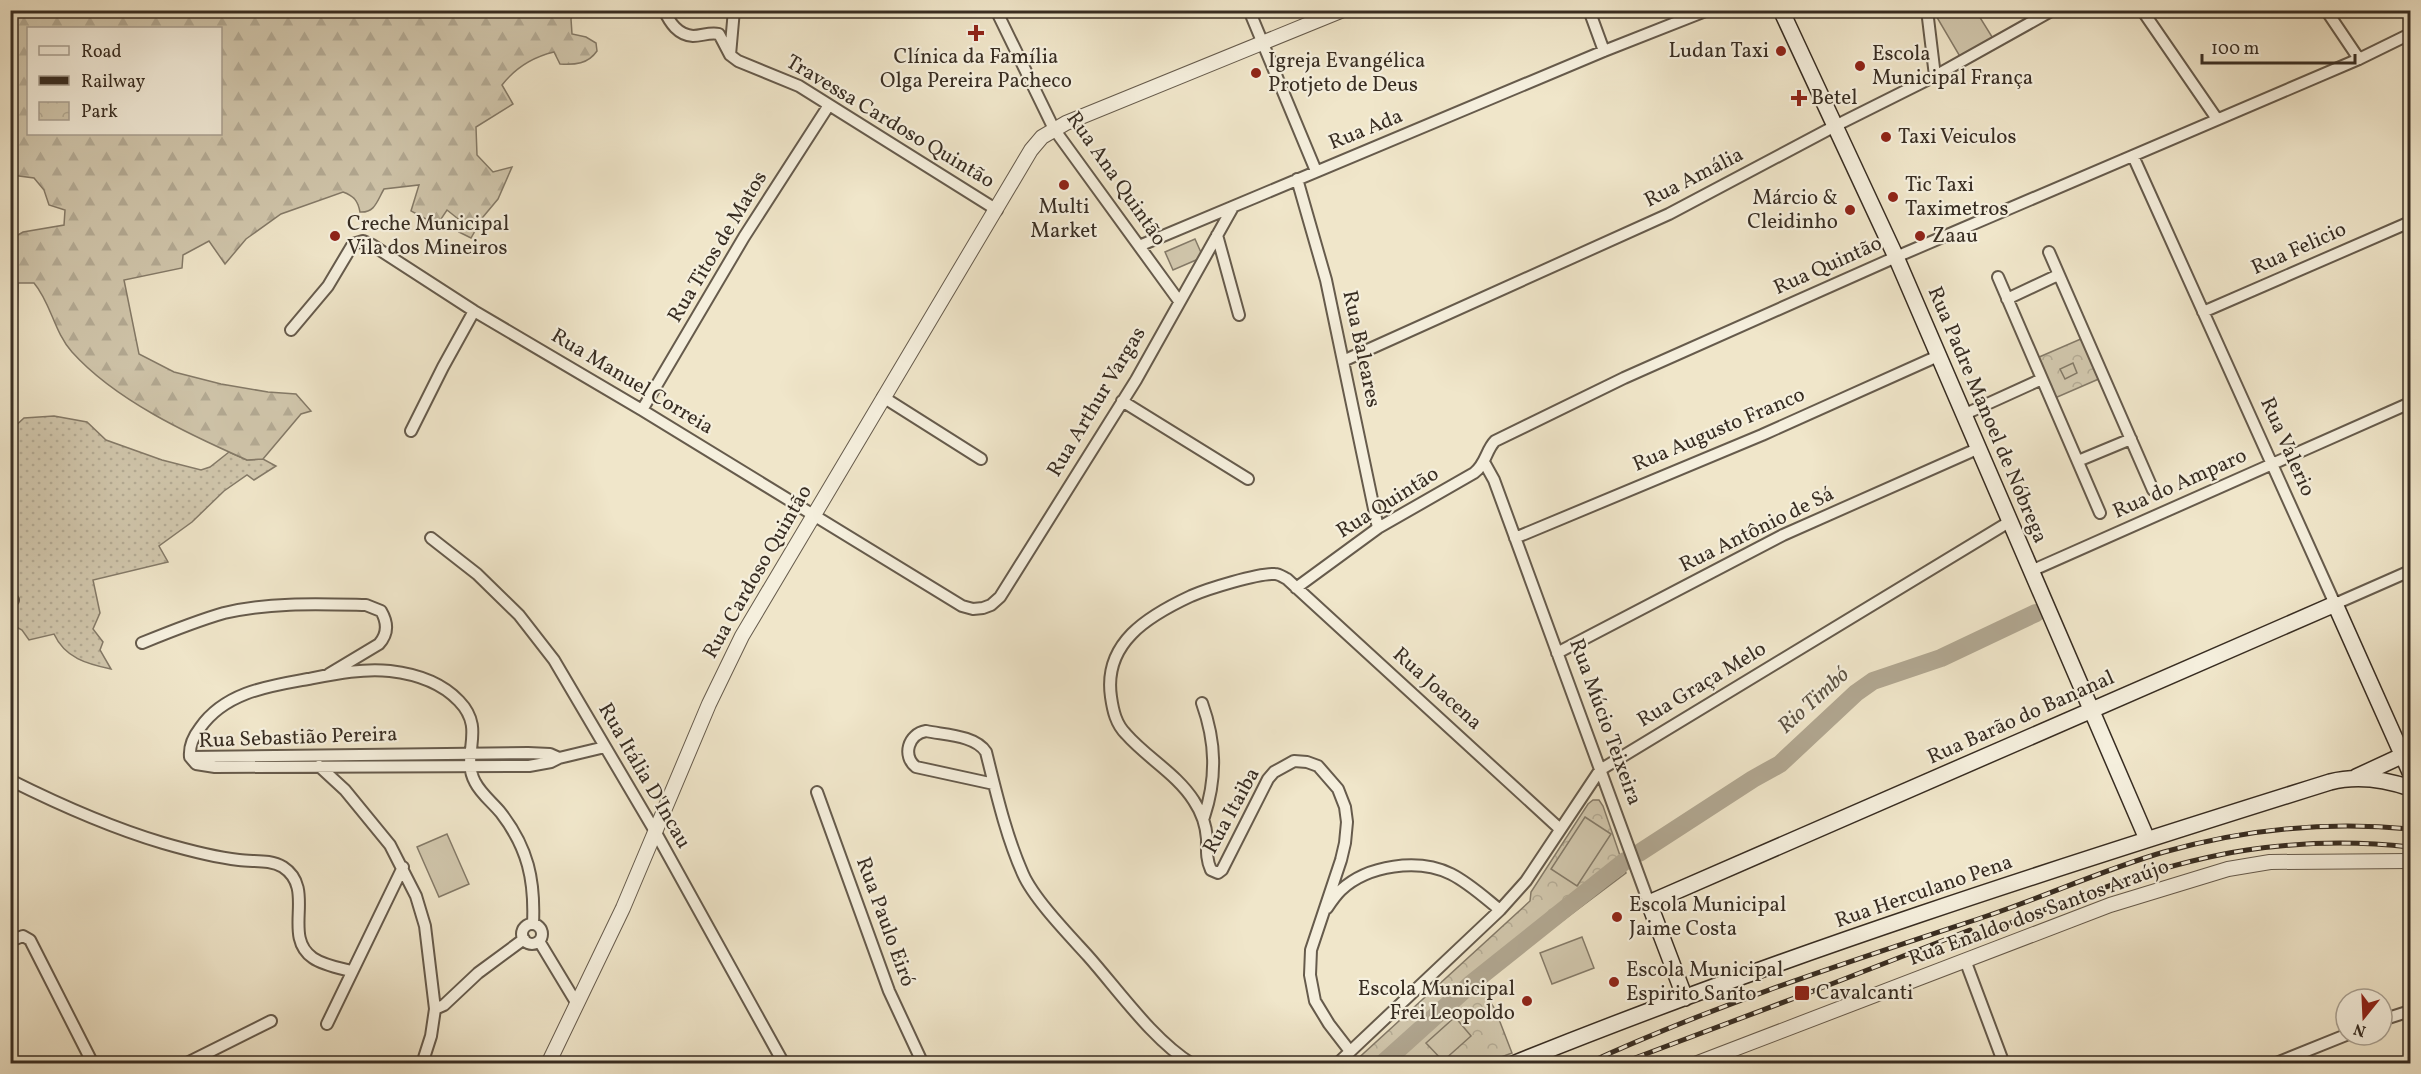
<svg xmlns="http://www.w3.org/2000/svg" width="2421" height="1074" font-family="Vollkorn,serif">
  <defs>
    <pattern id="grass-dots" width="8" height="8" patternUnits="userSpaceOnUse" patternTransform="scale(1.5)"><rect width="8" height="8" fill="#d1c7ad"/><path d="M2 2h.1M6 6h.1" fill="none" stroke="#b4ab95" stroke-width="1.8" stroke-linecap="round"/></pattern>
    <pattern id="forest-firs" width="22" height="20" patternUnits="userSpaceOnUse" patternTransform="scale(1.5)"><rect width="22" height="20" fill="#d1c7ad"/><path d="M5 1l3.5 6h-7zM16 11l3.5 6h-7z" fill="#b4ab95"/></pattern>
    <pattern id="park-crowns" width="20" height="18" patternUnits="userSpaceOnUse" patternTransform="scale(1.5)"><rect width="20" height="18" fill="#d1c7ad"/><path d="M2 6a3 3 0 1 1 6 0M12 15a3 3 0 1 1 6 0" fill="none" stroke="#b4ab95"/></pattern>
  </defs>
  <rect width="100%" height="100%" fill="#f0e6ca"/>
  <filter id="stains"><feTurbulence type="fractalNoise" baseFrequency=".00333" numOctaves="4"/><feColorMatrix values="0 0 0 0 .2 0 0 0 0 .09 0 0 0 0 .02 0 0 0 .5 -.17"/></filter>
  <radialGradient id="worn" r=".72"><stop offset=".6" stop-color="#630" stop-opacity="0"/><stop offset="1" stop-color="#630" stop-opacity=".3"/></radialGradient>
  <path fill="url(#grass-dots)" stroke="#847a68" stroke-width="1.5" d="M54,416L87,422L106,440L162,460L201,470L210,467L229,452L247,460L263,459L276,466L254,480L247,475L224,491L192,522L159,546L168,562L93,580L100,613L93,629L103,642L100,650L111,669C87,664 65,658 54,634L29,640L22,630L11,624V430L24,418Z"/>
  <path fill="url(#forest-firs)" stroke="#847a68" stroke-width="1.5" fill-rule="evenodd" d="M11,10L575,11L571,19L572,34L586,37L596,43L597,51C588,64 575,65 560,64L554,52C533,57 516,67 502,85L513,104L476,127L477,155L493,172L512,167L498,199L483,217L471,238L459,232L462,222L447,210L437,225L411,211L419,185L384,189C377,201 375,213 360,212C358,201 354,196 343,192L281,214L246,239L225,264L209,241L183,255L182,268L124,280L139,354L174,372L221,384L268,392L296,394L311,411L301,414L263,459L247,460C188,434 115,400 72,352C54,332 51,303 34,283H18L17,321L11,326V239L23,232L64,225L65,210L49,205L44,190L34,178L12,175ZM28,28H220V134H28Z"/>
  <path fill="url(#park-crowns)" stroke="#847a68" stroke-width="1.5" d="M2083,338L2101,378L2055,398L2037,358Z
    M1593,800H1599L1603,806L1626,873L1478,984L1495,1009L1512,1053L1485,1063L1352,1064L1530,901L1531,892L1588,804Z"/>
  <path fill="#d1c7ad" stroke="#847a68" stroke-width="1.5" d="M1940,11H1976L1994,40L1962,60L1935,14Z
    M1195,239L1203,257L1173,270L1165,252Z
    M2073,363L2077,373L2065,379L2060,369Z
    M1585,817L1611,834L1577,886L1551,869Z
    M447,834L469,884L439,897L417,847Z
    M1582,937L1594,968L1552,984L1540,953Z
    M1455,1017L1471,1036L1443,1061L1426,1043Z"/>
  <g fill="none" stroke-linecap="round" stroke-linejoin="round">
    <path stroke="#b1a791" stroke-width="18" d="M1639,853L1753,779L1780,764L1856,693L1873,681L1941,658L2036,613
      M1382,1064L1472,983L1625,861"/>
    <defs>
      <path id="minor" d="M664,10C670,23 678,35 693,36C702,36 709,32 719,34L730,55L738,61L799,86L997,210
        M996,10L1054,129L1179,301
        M1249,10L1316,171
        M1589,10L1604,51
        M1927,10L1935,76
        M2142,10L2217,119
        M2326,10L2359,59
        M730,55L734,10
        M2133,156L2335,604L2410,571
        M1297,179L1326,280L1378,528
        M1217,235L1239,315
        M1139,246L1604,51L1708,10
        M2049,252L2153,490
        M1998,277L2100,513
        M2007,299L2058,275
        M2203,312L2410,222
        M291,330L328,286L353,244L363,241L372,245L474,311L642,410L962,606L973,609L983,608L991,605L1000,597L1136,380L1233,207
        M1343,361L1669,214L1835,126L1935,76L2053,10
        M883,397L981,459
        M1122,401L1248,479
        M642,410L744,237L829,105
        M1963,415L2042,379
        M411,431L443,367L474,311
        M2078,461L2131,439
        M1484,462L1494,480L1649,903
        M431,538L477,574L519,615L554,660L656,833L784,1064
        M1515,538L1762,435L1938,356
        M2031,571L2410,403
        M1296,588L1378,528L1474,473C1486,464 1486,450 1495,441L1624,378L1896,257L2359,59L2410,34
        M10,601L13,600
        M142,643C169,632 196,621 224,613C270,602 319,604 366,605L381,611C388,623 388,634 379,644L329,674
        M1557,653L1783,535L1977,449
        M1202,703C1216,742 1217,778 1204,817
        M190,757C189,746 193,737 200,728C225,692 269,686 308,679C334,674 363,668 390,671C416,674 441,682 459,701C487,730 460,754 475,782C481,794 493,803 501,813C528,848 535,880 533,924
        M190,757L196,764L215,767L529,766L551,762L559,758L605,747
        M190,757L528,753L550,754L559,758
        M319,766L345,790L390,845L416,896L425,926L435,1009L431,1036L422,1064
        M10,780C60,805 109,827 163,843C187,850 213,857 239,860C253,862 270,859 283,867C317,889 281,936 313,958C323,965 339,968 351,971
        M994,784L916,767C902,756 908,734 926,731C944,735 975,735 986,752C996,792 1006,836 1023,874C1034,899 1069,935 1088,956C1119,991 1153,1040 1192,1064
        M817,792L889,991L923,1064
        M1327,908C1331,902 1336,895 1341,890C1368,865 1418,858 1451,874C1469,883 1485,898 1500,910
        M522 934a10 10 0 1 1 20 0a10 10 0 1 1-20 0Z
        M10,941L23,936L30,940L93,1064
        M539,941L577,1004
        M1965,960L2004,1064
        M435,1009L444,1005L478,973L524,939
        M2382,1020L2410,1011
        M327,1024L403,867
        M1349,1050L1329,1024L1315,1001L1310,975L1311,950L1341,860L1345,843L1347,822L1345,807L1338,789L1318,766L1307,762L1294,761L1274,772L1268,779L1222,870L1218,873L1211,870C1206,859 1207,850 1207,839C1206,824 1202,813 1194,801C1177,774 1147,758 1126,734C1116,724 1113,711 1111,697C1103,643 1148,616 1191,596C1207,589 1258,573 1275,574C1279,574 1283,577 1287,579L1560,829
        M185,1064L271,1021
        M1337,1064L1500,910L1526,881L1600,770L2009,522
        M2274,1064L2346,1035"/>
      <path id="tertiary" d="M548,1064L623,908L709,704L742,636L1031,150L1042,137L1066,123L1343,10
        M1695,1064L2110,905L2228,869L2270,862L2410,861"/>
      <path id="secondary" d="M1781,10L1896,257L2147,839
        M2356,777L2410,752
        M1685,998L1649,903L2335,604L2410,772
        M1513,1064C1780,956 2055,868 2330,782C2357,775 2384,779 2410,788"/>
    </defs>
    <use href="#minor" stroke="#665b4c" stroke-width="14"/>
    <use href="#tertiary" stroke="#665b4c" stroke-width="16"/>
    <use href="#secondary" stroke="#382d22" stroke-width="18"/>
    <use href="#minor" stroke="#f5efdd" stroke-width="10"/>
    <use href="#tertiary" stroke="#f5efdd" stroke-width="14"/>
    <use href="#secondary" stroke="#f5efdd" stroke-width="15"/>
    <defs>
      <path id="rail" d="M1961,942C2054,907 2148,865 2247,850C2301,842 2356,841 2410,847
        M1586,1064C1714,1005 1848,962 1981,918C2042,898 2102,870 2164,852C2245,829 2327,821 2410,829
        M1619,1064L1816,990L1970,930"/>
    </defs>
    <use href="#rail" stroke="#382d22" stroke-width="5"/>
    <use href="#rail" stroke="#f5efdd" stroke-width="3" stroke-dasharray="9" stroke-linecap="butt"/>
  </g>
  <g fill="#8f2418" stroke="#f5efdd" stroke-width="2">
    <path d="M973 24h6v6h6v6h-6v6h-6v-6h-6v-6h6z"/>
    <circle cx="1781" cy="51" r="6"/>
    <circle cx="1860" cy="66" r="6"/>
    <circle cx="1256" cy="73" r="6"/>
    <path d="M1796 89h6v6h6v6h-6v6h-6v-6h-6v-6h6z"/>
    <circle cx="1886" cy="137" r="6"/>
    <circle cx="1064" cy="185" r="6"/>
    <circle cx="1893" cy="197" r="6"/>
    <circle cx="1850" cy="210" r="6"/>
    <circle cx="335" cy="236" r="6"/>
    <circle cx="1920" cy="236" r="6"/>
    <circle cx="1617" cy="917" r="6"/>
    <circle cx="1614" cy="982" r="6"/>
    <rect x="1794" y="985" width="16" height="16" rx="3"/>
    <circle cx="1527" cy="1001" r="6"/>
  </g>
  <g text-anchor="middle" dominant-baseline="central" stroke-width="4.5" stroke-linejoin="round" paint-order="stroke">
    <g font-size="21" fill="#382d22" stroke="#f5efdd" text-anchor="start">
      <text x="1769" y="51" text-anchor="end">Ludan Taxi</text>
      <text x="1872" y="54">Escola<tspan x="1872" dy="24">Municipal França</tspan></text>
      <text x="976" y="57" text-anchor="middle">Clínica da Família<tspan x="976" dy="24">Olga Pereira Pacheco</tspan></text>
      <text x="1268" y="61">Igreja Evangélica<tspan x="1268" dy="24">Protjeto de Deus</tspan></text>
      <text x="1811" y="98">Betel</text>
      <text x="1898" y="137">Taxi Veiculos</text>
      <text x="1905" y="185">Tic Taxi<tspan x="1905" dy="24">Taximetros</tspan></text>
      <text x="1838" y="198" text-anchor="end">Márcio &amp;<tspan x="1838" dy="24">Cleidinho</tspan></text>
      <text x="1064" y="207" text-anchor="middle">Multi<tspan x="1064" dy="24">Market</tspan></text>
      <text x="347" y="224">Creche Municipal<tspan x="347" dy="24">Vila dos Mineiros</tspan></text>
      <text x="1932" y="236">Zaau</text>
      <text x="1629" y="905">Escola Municipal<tspan x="1629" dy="24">Jaime Costa</tspan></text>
      <text x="1626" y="970">Escola Municipal<tspan x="1626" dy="24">Espirito Santo</tspan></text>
      <text x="1515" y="989" text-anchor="end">Escola Municipal<tspan x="1515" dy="24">Frei Leopoldo</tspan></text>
      <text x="1816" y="993">Cavalcanti</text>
    </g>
    <g font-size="21" fill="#382d22" stroke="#f5efdd">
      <text transform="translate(890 122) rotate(31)">Travessa Cardoso Quintão</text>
      <text transform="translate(1366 130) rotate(-22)">Rua Ada</text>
      <text transform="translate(1694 178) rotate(-27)">Rua Amália</text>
      <text transform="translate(1116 179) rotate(55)">Rua Ana Quintão</text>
      <text transform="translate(718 247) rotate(-59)">Rua Titos de Matos</text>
      <text transform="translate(2299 249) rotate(-24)">Rua Felicio</text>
      <text transform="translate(1828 266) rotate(-24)">Rua Quintão</text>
      <text transform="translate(1361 349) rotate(78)">Rua Baleares</text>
      <text transform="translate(632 382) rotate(31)">Rua Manuel Correia</text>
      <text transform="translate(1097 402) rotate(-59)">Rua Arthur Vargas</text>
      <text transform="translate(1987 415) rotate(67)">Rua Padre Manoel de Nóbrega</text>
      <text transform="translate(1719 430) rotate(-23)">Rua Augusto Franco</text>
      <text transform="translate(2287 447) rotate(66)">Rua Valerio</text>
      <text transform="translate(2180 484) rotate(-24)">Rua do Amparo</text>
      <text transform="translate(1388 503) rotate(-32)">Rua Quintão</text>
      <text transform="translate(1757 530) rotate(-26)">Rua Antônio de Sá</text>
      <text transform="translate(758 572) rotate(-60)">Rua Cardoso Quintão</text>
      <text transform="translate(1702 685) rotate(-31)">Rua Graça Melo</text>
      <text transform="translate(1437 689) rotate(42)">Rua Joacena</text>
      <text transform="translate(2021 718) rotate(-24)">Rua Barão do Bananal</text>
      <text transform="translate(1605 722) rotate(70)">Rua Múcio Teixeira</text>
      <text transform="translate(298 738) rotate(-2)">Rua Sebastião Pereira</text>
      <text transform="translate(644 776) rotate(60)">Rua Itália D'Incau</text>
      <text transform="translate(1232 811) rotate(-61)">Rua Itaiba</text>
      <text transform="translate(1924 892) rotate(-19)">Rua Herculano Pena</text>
      <text transform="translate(2039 913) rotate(-20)">Rua Enaldo dos Santos Araújo</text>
      <text transform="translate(885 922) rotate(70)">Rua Paulo Eiró</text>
    </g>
    <g font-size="22" font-style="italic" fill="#5c5243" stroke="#f5efdd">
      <text transform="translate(1814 701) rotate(-42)">Rio Timbó</text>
    </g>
  </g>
  <rect width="2421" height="1074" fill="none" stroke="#f0e6ca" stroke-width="36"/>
  <rect x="12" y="12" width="2397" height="1050" fill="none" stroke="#382d22" stroke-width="3"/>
  <rect x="18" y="18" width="2385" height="1038" fill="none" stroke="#382d22" stroke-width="1.5"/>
  <rect x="27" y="27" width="195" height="108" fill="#f5efdd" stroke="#a9a192" stroke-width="1.5"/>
  <rect x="39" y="46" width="30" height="9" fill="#f5efdd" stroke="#a9a192" stroke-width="1.5"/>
  <text x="81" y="57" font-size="18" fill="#382d22">Road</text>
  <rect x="39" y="76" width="30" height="9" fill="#382d22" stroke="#a9a192" stroke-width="1.5"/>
  <text x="81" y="87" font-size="18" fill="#382d22">Railway</text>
  <rect x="39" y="102" width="30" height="18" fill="url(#park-crowns)" stroke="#a9a192" stroke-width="1.5"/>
  <text x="81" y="117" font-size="18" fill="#382d22">Park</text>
  <g transform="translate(2364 1017) rotate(198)"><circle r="28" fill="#f5efdd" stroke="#a9a192" stroke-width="1.5"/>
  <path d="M0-4.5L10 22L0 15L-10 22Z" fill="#8f2418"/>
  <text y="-9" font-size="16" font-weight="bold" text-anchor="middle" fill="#382d22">N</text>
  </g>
  <path d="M2202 54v9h153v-9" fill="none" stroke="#382d22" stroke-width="3"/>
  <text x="2211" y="54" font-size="18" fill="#382d22" stroke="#f5efdd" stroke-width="4.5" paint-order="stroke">100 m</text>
  <rect width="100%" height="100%" filter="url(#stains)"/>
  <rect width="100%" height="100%" fill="url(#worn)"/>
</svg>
